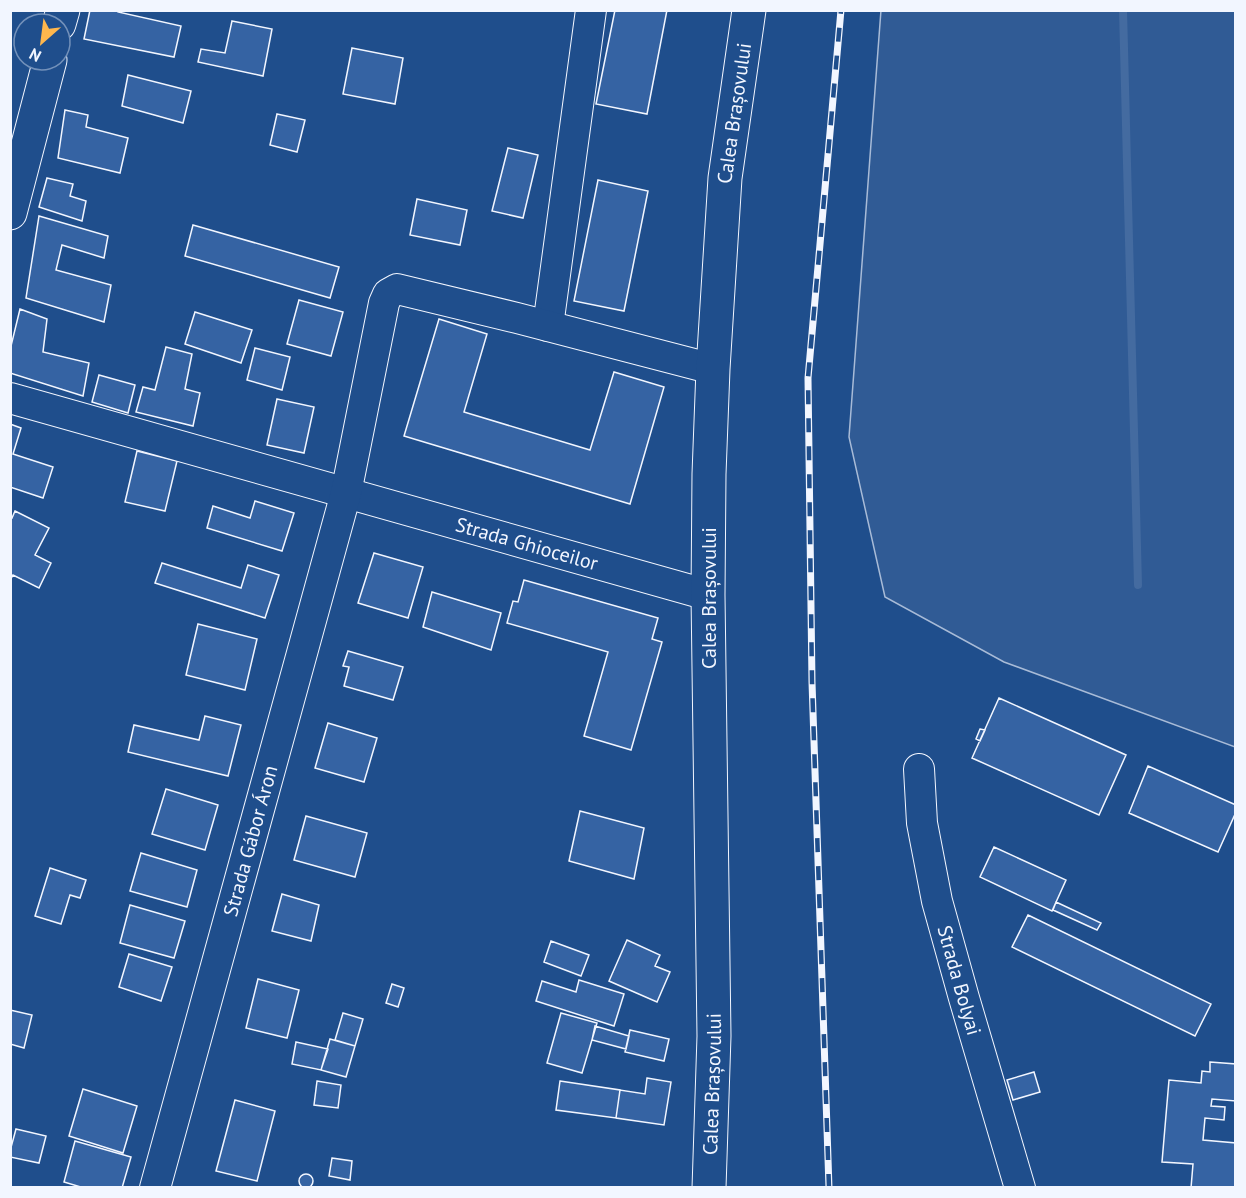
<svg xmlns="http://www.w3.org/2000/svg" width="1246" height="1198" font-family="'PT Sans',sans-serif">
  <rect width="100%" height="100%" fill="#1f4e8c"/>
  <path fill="#305b95" stroke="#a8bbd7" stroke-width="1.5" d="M881,10L1235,11V747L1004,662L885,597L849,437Z"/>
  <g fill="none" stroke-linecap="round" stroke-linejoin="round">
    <path stroke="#446ba0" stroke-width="8" d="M1123,10L1138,585"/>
  </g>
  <path fill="#3563a3" stroke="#f2f6ff" stroke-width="1.5" d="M90,10H118V12L181,26L174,57L84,39Z
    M615,10H667L647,114L596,104Z
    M232,21L272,29L263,76L198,62L201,49L225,53Z
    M352,48L403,58L395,104L343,94Z
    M128,75L191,91L183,123L122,106Z
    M65,110L88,115L86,127L128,138L120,173L58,158Z
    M277,114L305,120L297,152L270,145Z
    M508,148L538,155L523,218L492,211Z
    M47,178L73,184L70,196L86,201L82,221L39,207Z
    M598,180L648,191L624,311L574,301Z
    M417,199L467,210L460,245L410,235Z
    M39,216L108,236L104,258L62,245L56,270L111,285L104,322L26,298Z
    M193,225L339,267L330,298L185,256Z
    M299,300L343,312L331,356L287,344Z
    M20,309L47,319L43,352L89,363L83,396L10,373V350Z
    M195,312L252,330L241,363L185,344Z
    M439,319L487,334L464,412L590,450L614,372L664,387L630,504L404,436Z
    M166,347L192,354L185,389L200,393L193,426L136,412L143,387L155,390Z
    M255,348L290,357L282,390L247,380Z
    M99,375L135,385L128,413L92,402Z
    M277,399L314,407L304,453L267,445Z
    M10,424L21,428L13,454L53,467L43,498L10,487Z
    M137,451L177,461L165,511L125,502Z
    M255,501L294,513L282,551L207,528L213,506L250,518Z
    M15,511L49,528L35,555L51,563L39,588L13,575L10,580V517L12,518Z
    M374,553L423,567L408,618L358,603Z
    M162,563L241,588L248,565L279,575L265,618L155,583Z
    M524,580L658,618L652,639L662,642L631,750L584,736L608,652L507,623L513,601L518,602Z
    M432,592L501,613L491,650L423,627Z
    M198,624L257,639L245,690L186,675Z
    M348,651L403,667L393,700L344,686L349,667L343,666Z
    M999,698L1126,755L1099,815L972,758Z
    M205,716L241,725L228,776L128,752L134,725L199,740Z
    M328,723L377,738L364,782L315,768Z
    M980,729L985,730L980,741L976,739Z
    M1148,766L1236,805V812L1218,852L1129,813Z
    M166,789L218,805L205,850L152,834Z
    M580,811L644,828L634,879L569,861Z
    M306,816L367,833L355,877L294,860Z
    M994,847L1066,880L1052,911L980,877Z
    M141,853L197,870L187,907L130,891Z
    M50,868L86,880L80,898L70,895L61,924L35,916Z
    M282,894L319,905L311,941L272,931Z
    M1056,902L1101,923L1097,930L1053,910Z
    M130,905L185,921L174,958L120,943Z
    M1028,915L1211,1004L1195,1036L1012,947Z
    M627,940L660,955L655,966L670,972L657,1002L609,981Z
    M551,941L589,955L581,976L544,962Z
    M129,954L172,967L161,1001L119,987Z
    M258,979L299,990L287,1038L246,1028Z
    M579,980L624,994L614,1026L536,1001L542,981L576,992Z
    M392,984L404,988L398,1007L386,1003Z
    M10,1010L32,1015L24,1048L10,1044Z
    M343,1013L363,1019L355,1046L335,1040Z
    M561,1013L597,1023L582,1073L547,1063Z
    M595,1026L629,1036L626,1049L592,1040Z
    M630,1030L669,1039L664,1061L625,1052Z
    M330,1039L355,1046L346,1077L321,1070Z
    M296,1042L328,1049L321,1070L292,1064Z
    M1210,1062L1236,1064V1101L1212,1099L1211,1106L1225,1107L1224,1120L1205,1118L1203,1140L1236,1143V1188H1191L1193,1164L1162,1162L1169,1080L1201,1083L1202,1071L1210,1072Z
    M1034,1072L1040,1092L1013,1100L1007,1080Z
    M647,1078L671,1082L664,1125L616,1118L620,1090L645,1094Z
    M317,1081L341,1085L338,1108L314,1105Z
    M560,1081L620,1090L616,1118L556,1110Z
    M83,1089L137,1106L123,1153L69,1136Z
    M235,1100L275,1111L257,1181L216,1171Z
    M16,1129L46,1136L39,1163L10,1157V1151Z
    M75,1141L131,1157L122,1188H84L64,1182Z
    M332,1158L352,1161L350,1180L329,1176Z
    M299 1181a7 7 0 1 1 14 0a7 7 0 1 1-14 0Z"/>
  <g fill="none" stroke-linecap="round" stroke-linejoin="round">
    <defs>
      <g id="minor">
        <path d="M548,326L591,10"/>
        <path id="s1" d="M10,398L708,595"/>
        <path id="s2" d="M919,769L922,823L937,901L964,998L1020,1188"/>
        <path id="s3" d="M155,1188L346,493L384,303L388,294L397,289L517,318L713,369"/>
      </g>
      <g id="major">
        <path d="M59,24L63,10"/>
        <path d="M10,213L50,60"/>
        <path id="s4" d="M709,1188L714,1036L708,595L709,474L713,369L725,178L749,10"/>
      </g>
    </defs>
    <use href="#minor" stroke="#f2f6ff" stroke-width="32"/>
    <use href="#major" stroke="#f2f6ff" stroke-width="35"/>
    <use href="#minor" stroke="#1f4e8c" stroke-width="30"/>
    <use href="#major" stroke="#1f4e8c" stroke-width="33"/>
    <defs>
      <path id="rail" d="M829,1188L812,682L808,378L841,10"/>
    </defs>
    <use href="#rail" stroke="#f2f6ff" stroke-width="7"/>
    <use href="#rail" stroke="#1f4e8c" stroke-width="4.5" stroke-dasharray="14" stroke-linecap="butt"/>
  </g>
  <g text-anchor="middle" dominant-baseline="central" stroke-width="4.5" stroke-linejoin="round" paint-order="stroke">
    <g font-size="20" fill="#f2f6ff" stroke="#1f4e8c">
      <text stroke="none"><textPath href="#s4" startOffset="1076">Calea Brașovului</textPath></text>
      <text stroke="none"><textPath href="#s1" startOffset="537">Strada Ghioceilor</textPath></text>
      <text transform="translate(709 598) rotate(-90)">Calea Brașovului</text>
      <text stroke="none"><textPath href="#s3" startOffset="360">Strada Gábor Áron</textPath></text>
      <text stroke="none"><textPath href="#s2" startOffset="216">Strada Bolyai</textPath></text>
      <text stroke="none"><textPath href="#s4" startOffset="104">Calea Brașovului</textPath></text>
    </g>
  </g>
  <rect width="1246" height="1198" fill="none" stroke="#f2f6ff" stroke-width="24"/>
  <g transform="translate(42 42) rotate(208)"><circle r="28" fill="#1f4e8c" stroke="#7391ba" stroke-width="1.5"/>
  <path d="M0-4.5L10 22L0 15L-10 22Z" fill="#ffb74d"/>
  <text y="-9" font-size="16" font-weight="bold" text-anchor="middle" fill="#f2f6ff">N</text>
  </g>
</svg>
